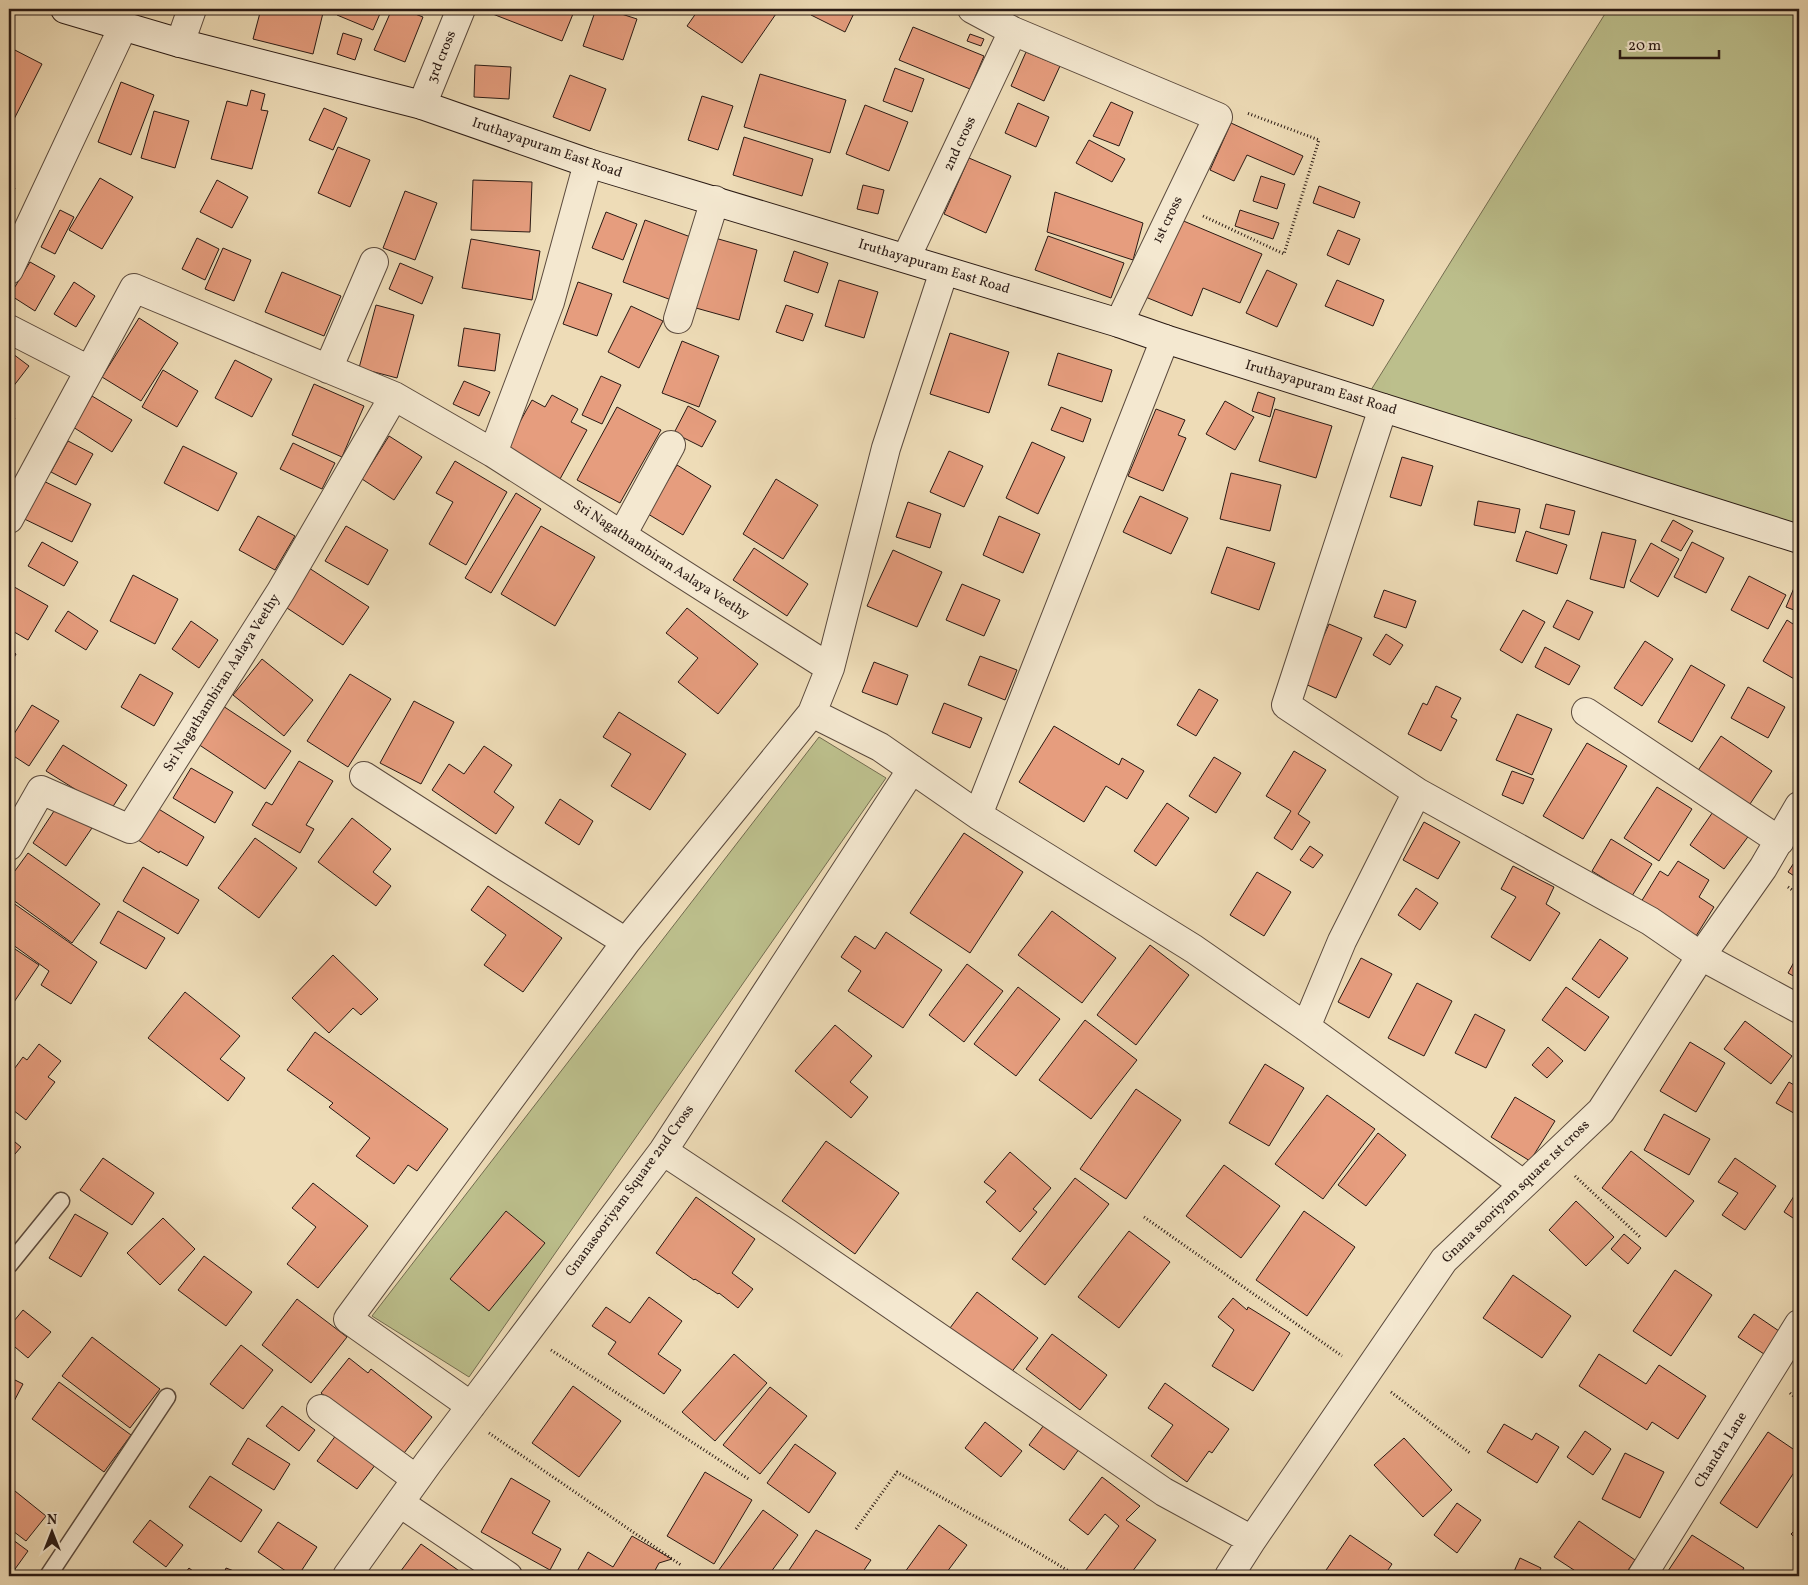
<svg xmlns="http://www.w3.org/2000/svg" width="1808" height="1585" font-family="Vollkorn,serif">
  <rect width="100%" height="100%" fill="#eedcb7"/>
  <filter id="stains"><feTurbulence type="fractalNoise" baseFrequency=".004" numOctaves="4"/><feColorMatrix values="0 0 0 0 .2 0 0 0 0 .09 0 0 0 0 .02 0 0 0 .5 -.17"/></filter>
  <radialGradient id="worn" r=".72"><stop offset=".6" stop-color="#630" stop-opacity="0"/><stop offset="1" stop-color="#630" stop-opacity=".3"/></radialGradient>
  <path fill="#bcbf8c" stroke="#736c50" d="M1608,9H1799V525L1371,390Z
    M819,737L886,778L469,1377L372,1316Z"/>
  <path fill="#e69d7e" stroke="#2a1a14" d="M150,9H165L164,12Z
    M261,9H306L323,13L313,54L253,39Z
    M339,9H382L373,30L337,15Z
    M392,9H402L423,17L405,62L374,50Z
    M486,9H575L562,41L485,11Z
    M596,9H606L637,19L623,60L583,46Z
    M699,9H775L778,11L742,63L687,26Z
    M814,9H856L845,32L811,15Z
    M913,27L984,56L970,89L899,60Z
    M343,33L362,39L355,60L337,54Z
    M970,34L984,39L981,46L967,41Z
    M9,47L42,64L9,129Z
    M1026,52L1060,66L1044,101L1011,86Z
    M475,65L511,67L509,99L474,97Z
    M895,68L924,79L912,112L883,101Z
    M760,74L846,100L830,153L744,127Z
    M570,75L606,89L590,131L553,117Z
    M121,82L154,95L131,155L98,142Z
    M251,90L265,94L261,110L268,111L252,169L211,159L227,101L247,106Z
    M702,96L733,106L718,150L688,140Z
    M1111,102L1133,112L1119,146L1093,136Z
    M1018,103L1049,117L1036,147L1005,133Z
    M865,105L908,122L889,171L846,154Z
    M324,108L347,118L333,150L309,140Z
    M154,111L189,121L175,168L141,158Z
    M1231,123L1303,156L1294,175L1247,155L1234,181L1210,170Z
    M744,137L813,159L802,196L733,175Z
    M1089,140L1125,159L1112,182L1076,163Z
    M338,147L370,160L350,207L318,193Z
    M969,158L1011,176L986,233L944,214Z
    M1261,176L1285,184L1277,209L1253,201Z
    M100,178L133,197L102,249L69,230Z
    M217,180L248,197L232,228L200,212Z
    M473,180L532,182L530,232L471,230Z
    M863,185L884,190L878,214L857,209Z
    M9,186L15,188L9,203Z
    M1319,186L1360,202L1354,218L1313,203Z
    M405,191L437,203L415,260L383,248Z
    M1055,192L1143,223L1133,260L1047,232Z
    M60,210L74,217L55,254L41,247Z
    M1240,210L1279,223L1273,239L1235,226Z
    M606,212L637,224L623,260L592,248Z
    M1174,217L1262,254L1240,303L1203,288L1192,316L1143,296Z
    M645,220L696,239L674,301L623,282Z
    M1338,230L1360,239L1349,265L1327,255Z
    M1048,236L1124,263L1111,298L1035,270Z
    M197,238L219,249L205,280L182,269Z
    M715,238L757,250L739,320L696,308Z
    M471,239L540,251L532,300L462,288Z
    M223,248L251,260L234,301L205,289Z
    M794,251L828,263L818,293L784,281Z
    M30,262L55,276L35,311L10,295Z
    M400,263L433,277L422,304L389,289Z
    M1267,270L1297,284L1277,327L1246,313Z
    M282,272L341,296L324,336L265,312Z
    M839,280L878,292L864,338L825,326Z
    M1337,280L1384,300L1373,326L1325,306Z
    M74,282L95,296L76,327L54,314Z
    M578,282L612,294L597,336L563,324Z
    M376,305L414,315L397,378L359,368Z
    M786,305L813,314L803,341L776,332Z
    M631,306L663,321L639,368L608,352Z
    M139,318L178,343L141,401L102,377Z
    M464,328L500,334L495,371L458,366Z
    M950,333L1009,352L989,413L930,394Z
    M682,341L719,356L699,407L662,393Z
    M9,351L29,366L9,392Z
    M1058,353L1112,370L1102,402L1048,385Z
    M235,360L272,379L252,417L215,398Z
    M163,370L198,391L177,427L142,407Z
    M601,376L621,385L602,424L582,415Z
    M464,381L490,392L479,416L453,404Z
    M314,384L364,406L342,457L292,435Z
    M1258,392L1275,398L1270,417L1252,411Z
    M552,395L578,409L571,422L587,430L560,479L505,449L532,400L545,407Z
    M92,396L132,420L112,452L73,427Z
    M1225,401L1254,417L1235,450L1206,434Z
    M688,406L716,421L702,447L674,433Z
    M617,407L661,430L620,503L577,480Z
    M1061,407L1091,419L1083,442L1051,430Z
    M1156,409L1185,420L1178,435L1186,438L1163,491L1128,476Z
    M1275,409L1332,426L1316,478L1259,461Z
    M9,414L15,418L9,429Z
    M389,436L422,457L394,500L362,479Z
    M68,441L93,454L76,485L51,472Z
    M1032,442L1065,457L1038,514L1006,498Z
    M293,443L335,463L322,489L280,469Z
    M183,446L237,473L218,511L164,483Z
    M949,451L983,466L964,507L930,492Z
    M1402,457L1433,466L1421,506L1390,497Z
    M455,461L507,492L466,565L429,544L453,502L436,493Z
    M677,465L711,486L683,535L648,514Z
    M1231,473L1281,485L1270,531L1220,519Z
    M33,476L91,504L72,542L14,514Z
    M776,479L818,505L783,559L743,534Z
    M516,493L541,509L491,593L465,578Z
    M1140,496L1188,518L1171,554L1123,532Z
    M1478,501L1520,509L1515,533L1474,525Z
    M908,502L941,514L930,548L896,537Z
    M1546,504L1575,511L1569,535L1540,528Z
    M258,516L295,536L275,570L239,550Z
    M999,516L1040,534L1023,573L983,555Z
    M1673,520L1693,531L1681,551L1661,541Z
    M346,526L388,550L368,585L325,561Z
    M541,526L595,557L555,626L501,594Z
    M1526,531L1567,545L1557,574L1516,561Z
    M1602,532L1636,540L1624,588L1590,579Z
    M42,542L78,562L64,586L28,566Z
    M1692,542L1724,558L1706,593L1674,577Z
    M1651,543L1679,559L1658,597L1630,581Z
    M1227,547L1275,563L1259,610L1211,593Z
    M754,548L808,584L787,616L733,580Z
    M893,550L942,572L917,627L867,606Z
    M309,568L369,607L343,645L284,606Z
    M133,575L178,599L155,644L110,621Z
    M1749,576L1786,595L1768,629L1731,610Z
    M1799,576V612L1786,607Z
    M9,584L48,606L28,640L9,629Z
    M962,584L1000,600L984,636L946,620Z
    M1384,590L1416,601L1406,628L1374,617Z
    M1567,600L1593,612L1579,640L1553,627Z
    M687,608L758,664L718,714L678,682L698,658L666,633Z
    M1523,610L1545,622L1522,663L1500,650Z
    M68,611L98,631L86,650L55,631Z
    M1787,620L1799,628V675L1796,680L1763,661Z
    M191,621L218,640L199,668L172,649Z
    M1329,624L1362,638L1336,698L1303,683Z
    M1386,634L1403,645L1390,665L1373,655Z
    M1645,641L1673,659L1642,706L1614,688Z
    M1545,647L1580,666L1569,685L1535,667Z
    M9,649L16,654L9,667Z
    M980,656L1017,670L1005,700L968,685Z
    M262,659L313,700L284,736L233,695Z
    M874,662L908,675L897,705L862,692Z
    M1691,665L1725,685L1692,742L1658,722Z
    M140,674L173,693L154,726L121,707Z
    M350,674L391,699L348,767L307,741Z
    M1436,686L1461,698L1451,717L1457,720L1441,751L1408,734L1423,703L1427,705Z
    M1748,687L1785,707L1768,738L1731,718Z
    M1199,689L1218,700L1196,736L1177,725Z
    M414,701L454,722L421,784L380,763Z
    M944,703L982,718L970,748L932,733Z
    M32,705L59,721L29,766L9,753V742Z
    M223,706L291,751L265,789L198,744Z
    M619,712L686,754L650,810L611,786L631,754L603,737Z
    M1517,714L1552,729L1532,775L1496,760Z
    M1054,726L1119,765L1122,758L1144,771L1127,799L1106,786L1084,822L1019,782Z
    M1721,736L1772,771L1748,807L1697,772Z
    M1587,743L1627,766L1583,839L1543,816Z
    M63,745L127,785L110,811L46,771Z
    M484,746L512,765L494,792L514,807L496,834L432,790L449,764L464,774Z
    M1294,751L1326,770L1298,814L1310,822L1292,850L1274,838L1291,811L1266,796Z
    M1214,757L1241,773L1216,813L1189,796Z
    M299,761L333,781L306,825L314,829L300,853L252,825L266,802L272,805Z
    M191,768L233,792L215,823L173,798Z
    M1512,771L1534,779L1523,804L1502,795Z
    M1657,787L1692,809L1659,861L1624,838Z
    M560,799L593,821L579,845L545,823Z
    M1167,803L1189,818L1156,866L1134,851Z
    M58,805L92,828L66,866L33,843Z
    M157,808L204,837L187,866L160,851L159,853L138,840Z
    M1715,809L1750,834L1724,869L1690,845Z
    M352,818L391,849L373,872L391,886L376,906L318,862Z
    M1424,822L1460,842L1438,879L1403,860Z
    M964,833L1023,872L970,953L910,913Z
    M255,838L297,868L259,918L218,888Z
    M1611,839L1652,864L1632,896L1592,871Z
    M1310,846L1323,855L1313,868L1300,860Z
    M28,853L100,904L72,943L9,897V879Z
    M1799,855V879L1788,872Z
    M1678,861L1709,880L1699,897L1714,907L1696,936L1641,902L1660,871L1668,876Z
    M1513,866L1554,887L1546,904L1560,913L1530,961L1491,937L1516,897L1501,889Z
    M143,867L199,900L178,934L123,901Z
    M1257,872L1291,892L1264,936L1230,915Z
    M488,886L562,938L523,992L484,965L506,935L471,910Z
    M1416,888L1438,903L1420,930L1398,915Z
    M9,900L97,962L71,1004L41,985L49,971L9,942Z
    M118,911L165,938L146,969L100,943Z
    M1052,911L1116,958L1082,1003L1018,955Z
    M886,932L942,970L903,1028L848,991L861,971L841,957L855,936L875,949Z
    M1600,939L1628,958L1599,998L1572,979Z
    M9,945L39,965L14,1002L9,999Z
    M1150,945L1189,975L1136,1045L1097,1015Z
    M1799,953V979L1788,973Z
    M333,955L378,999L361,1015L353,1008L329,1033L292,998Z
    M1361,958L1392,974L1369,1018L1338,1002Z
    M967,964L1003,991L964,1042L929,1015Z
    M1417,983L1452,1001L1424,1056L1388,1038Z
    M1018,987L1060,1019L1016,1076L974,1044Z
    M1566,987L1609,1017L1585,1051L1542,1020Z
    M185,992L240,1036L220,1059L245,1078L228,1101L148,1038Z
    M1475,1014L1505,1030L1486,1068L1455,1053Z
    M1085,1020L1137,1060L1091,1119L1039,1080Z
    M1745,1021L1792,1056L1771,1084L1724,1049Z
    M835,1025L872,1056L850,1082L868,1097L851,1118L795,1071Z
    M315,1032L448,1129L417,1171L408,1165L394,1184L356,1156L370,1138L329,1107L333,1103L287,1070Z
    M1690,1042L1725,1063L1696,1112L1660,1091Z
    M39,1044L61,1061L48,1077L55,1082L26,1120L9,1107V1076L23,1057L27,1060Z
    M1548,1047L1563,1061L1547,1078L1532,1065Z
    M1265,1064L1304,1088L1269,1146L1229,1123Z
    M1789,1082L1799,1088V1116L1776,1103Z
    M1136,1089L1181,1120L1126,1199L1080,1169Z
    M1327,1095L1375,1129L1323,1199L1275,1164Z
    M1515,1097L1555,1121L1530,1161L1491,1137Z
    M1664,1114L1710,1139L1689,1175L1644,1150Z
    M1378,1133L1406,1155L1366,1206L1338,1185Z
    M9,1137L21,1147L9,1161Z
    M826,1141L899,1193L855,1254L782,1201Z
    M1631,1151L1694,1201L1666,1237L1602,1188Z
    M1010,1152L1051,1188L1033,1209L1037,1212L1020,1232L986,1202L996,1191L984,1182Z
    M103,1158L154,1193L132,1225L80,1190Z
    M1735,1158L1776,1186L1745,1230L1722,1215L1738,1193L1718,1182Z
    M1224,1165L1280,1206L1241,1258L1186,1216Z
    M1075,1178L1109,1204L1045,1285L1012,1259Z
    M313,1183L368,1226L318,1288L287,1264L316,1227L292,1208Z
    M1799,1188V1222L1784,1212Z
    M696,1197L755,1239L732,1273L753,1289L738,1308L719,1293L718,1294L695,1279L694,1280L656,1253Z
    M1576,1201L1614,1237L1586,1266L1549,1230Z
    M506,1211L545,1243L489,1311L450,1279Z
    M1304,1211L1355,1247L1307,1316L1256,1280Z
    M75,1214L108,1233L81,1277L49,1258Z
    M163,1218L195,1249L160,1285L127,1253Z
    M1129,1231L1170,1262L1119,1328L1078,1297Z
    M1624,1234L1641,1248L1628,1264L1611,1249Z
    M204,1256L252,1292L226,1326L178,1290Z
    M1675,1270L1712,1295L1671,1356L1633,1331Z
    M1513,1275L1571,1316L1542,1358L1483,1318Z
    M977,1292L1038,1338L1010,1374L950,1328Z
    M649,1297L682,1321L658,1354L681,1370L664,1394L608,1354L616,1342L592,1326L606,1307L630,1323Z
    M1233,1298L1247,1310L1248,1307L1290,1333L1253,1391L1212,1366L1234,1330L1218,1317Z
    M297,1299L347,1337L311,1383L262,1345Z
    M23,1310L51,1332L28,1358L9,1342V1327Z
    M1754,1314L1779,1331L1764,1354L1738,1337Z
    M1052,1334L1107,1375L1080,1410L1026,1369Z
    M92,1337L160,1389L130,1428L62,1376Z
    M241,1345L273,1370L243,1409L210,1384Z
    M734,1354L767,1383L715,1441L682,1412Z
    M1599,1354L1646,1384L1659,1365L1706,1396L1678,1439L1652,1422L1647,1430L1579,1386Z
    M349,1358L368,1373L371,1369L432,1417L401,1457L321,1393Z
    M9,1377L23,1384L9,1411Z
    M59,1382L131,1435L104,1472L32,1419Z
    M1165,1383L1229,1429L1212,1453L1209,1451L1187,1482L1151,1456L1173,1425L1148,1408Z
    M573,1386L621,1421L579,1477L532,1443Z
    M770,1387L807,1416L760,1474L723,1445Z
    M282,1406L315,1430L299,1451L266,1426Z
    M1047,1421L1082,1445L1064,1470L1029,1445Z
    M985,1422L1022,1451L1001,1477L965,1448Z
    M1504,1424L1532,1440L1536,1433L1559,1447L1537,1483L1487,1452Z
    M342,1427L382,1456L357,1489L317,1461Z
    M1585,1431L1611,1449L1593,1475L1567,1457Z
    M1768,1432L1799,1453V1465L1757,1528L1720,1503Z
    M248,1438L290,1464L274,1490L232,1464Z
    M1404,1438L1452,1490L1423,1517L1374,1465Z
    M795,1444L836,1473L809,1513L767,1483Z
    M1625,1453L1664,1472L1640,1518L1602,1499Z
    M705,1472L752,1500L714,1564L667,1536Z
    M210,1476L262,1510L241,1542L189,1507Z
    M1102,1477L1140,1506L1126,1520L1156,1540L1129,1576H1093L1085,1571L1119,1526L1105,1514L1088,1535L1069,1520Z
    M511,1478L550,1501L532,1533L561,1549L550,1570L481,1532Z
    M10,1487L46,1516L26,1541L9,1528V1489Z
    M1457,1503L1481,1520L1457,1553L1434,1535Z
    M763,1510L798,1535L768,1576H720L716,1574Z
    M150,1520L183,1545L166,1567L133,1542Z
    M1579,1521L1635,1560L1624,1576H1583L1554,1557Z
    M278,1522L317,1547L298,1576H293L258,1552Z
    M939,1525L967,1545L944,1576H902Z
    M1799,1526V1542L1791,1534Z
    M816,1530L871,1560L860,1576H785Z
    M1350,1535L1392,1564L1384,1576H1322Z
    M1692,1535L1744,1568L1739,1576H1676L1668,1571Z
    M632,1536L672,1559L659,1563L652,1576L575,1575L588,1552L613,1567Z
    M9,1537L28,1551L10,1576H9Z
    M421,1544L465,1575L464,1576H397Z
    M1520,1558L1541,1568L1537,1576H1512Z
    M189,1568L199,1576H183Z
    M226,1568L247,1576H223Z"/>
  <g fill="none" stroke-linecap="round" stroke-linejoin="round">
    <defs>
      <path id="lane" d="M9,1265L61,1201
        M48,1576L167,1397"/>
      <path id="street" d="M972,9L1013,31L1218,117L1119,323
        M180,43L192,9
        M422,105L461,9
        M588,163L550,302L493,453L830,668
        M906,258L1013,31
        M9,270L123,27
        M678,319L715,200
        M9,329L89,370
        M328,369L374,262
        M9,519L134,288L394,396L493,453
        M622,535L671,445
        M1586,712L1780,841
        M812,713L880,747L978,815L1194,949L1306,1027L1523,1184
        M364,776L506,867L626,942
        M1417,792L1650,921L1701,956L1799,1009
        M978,815L1165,339
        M9,846L41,790L130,829L281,591L394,396
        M1306,1027L1342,941L1417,792L1286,705L1383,408
        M663,1151L787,1233L1164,1492L1252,1540
        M471,1406L348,1319L626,942L812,713L830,668L886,448L944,271
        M321,1409L416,1479
        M400,1503L508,1576
        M347,1576L428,1463L663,1151L912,769
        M1229,1576L1252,1540L1444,1260L1601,1111L1701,956L1763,868L1799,806
        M1642,1576L1799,1324"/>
      <path id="secondary" d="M65,9L180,43L422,105L588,163L1119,323L1165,339L1799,539"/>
    </defs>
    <use href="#lane" stroke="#5b4a3d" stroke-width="19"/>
    <use href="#street" stroke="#5b4a3d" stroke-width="30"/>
    <use href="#secondary" stroke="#2a1a14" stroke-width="30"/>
    <path stroke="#2a1a14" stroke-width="3" stroke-dasharray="1 2.5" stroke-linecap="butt" d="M1203,216L1284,254L1319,140L1247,113
      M1788,887L1799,895
      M1575,1176L1640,1237
      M1144,1217L1342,1356
      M551,1350L750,1480
      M1391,1392L1470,1453
      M1790,1393L1799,1401
      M489,1433L681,1565
      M856,1529L897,1472L1027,1546L1077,1576"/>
    <use href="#lane" stroke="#f4e8d0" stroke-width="16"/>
    <use href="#street" stroke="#f4e8d0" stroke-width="28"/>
    <use href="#secondary" stroke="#f4e8d0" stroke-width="28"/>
  </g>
  <g text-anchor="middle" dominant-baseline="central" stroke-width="4" stroke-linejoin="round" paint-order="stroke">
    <g font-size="14" fill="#2a1a14" stroke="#f4e8d0">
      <text transform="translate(442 57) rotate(-68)">3rd cross</text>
      <text transform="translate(960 144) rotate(-65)">2nd cross</text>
      <text transform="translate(547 148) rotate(19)">Iruthayapuram East Road</text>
      <text transform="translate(1168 220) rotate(-64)">1st cross</text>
      <text transform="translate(934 267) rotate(17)">Iruthayapuram East Road</text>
      <text transform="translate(1321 388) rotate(17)">Iruthayapuram East Road</text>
      <text transform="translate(661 560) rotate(33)">Sri Nagathambiran Aalaya Veethy</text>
      <text transform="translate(222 683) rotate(-58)">Sri Nagathambiran Aalaya Veethy</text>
      <text transform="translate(630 1191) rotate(-54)">Gnanasooriyam Square 2nd Cross</text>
      <text transform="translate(1516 1192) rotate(-44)">Gnana sooriyam square 1st cross</text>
      <text transform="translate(1721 1450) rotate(-58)">Chandra Lane</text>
    </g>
  </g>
  <rect width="1808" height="1585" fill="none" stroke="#eedcb7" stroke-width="30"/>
  <rect x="10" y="10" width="1788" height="1565" fill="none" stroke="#2a1a14" stroke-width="2.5"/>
  <rect x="15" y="15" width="1778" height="1555" fill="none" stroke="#2a1a14"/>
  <g transform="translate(52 1532)" stroke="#f4e8d0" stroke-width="4" paint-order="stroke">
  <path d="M0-4L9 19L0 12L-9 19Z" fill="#2a1a14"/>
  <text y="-8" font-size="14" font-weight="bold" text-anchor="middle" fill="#2a1a14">N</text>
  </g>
  <path d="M1620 50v8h99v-8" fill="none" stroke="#2a1a14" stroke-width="2.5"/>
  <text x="1628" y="50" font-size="15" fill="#2a1a14" stroke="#f4e8d0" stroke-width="4" paint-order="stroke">20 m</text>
  <rect width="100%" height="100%" filter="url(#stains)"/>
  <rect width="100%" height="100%" fill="url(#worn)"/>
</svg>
